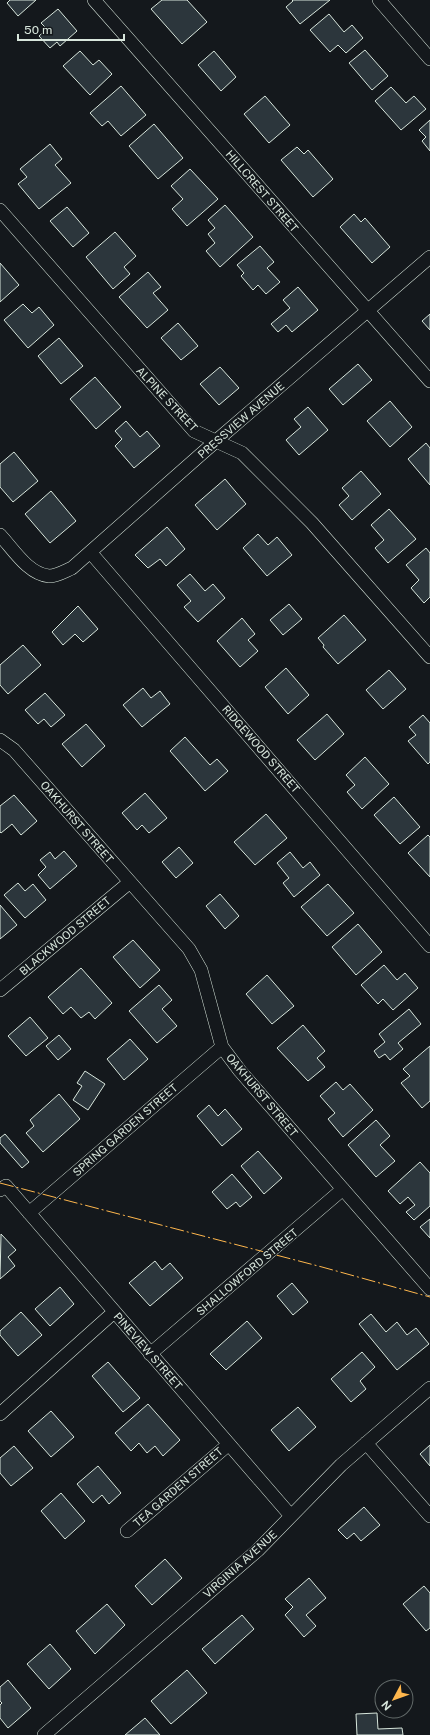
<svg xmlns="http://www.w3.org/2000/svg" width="430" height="1735" viewBox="0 0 430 1735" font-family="'Public Sans',sans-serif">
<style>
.building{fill:#2c363c;stroke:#d8e6dc}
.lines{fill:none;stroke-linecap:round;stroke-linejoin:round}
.street-casing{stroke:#d8e6dc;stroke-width:14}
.street{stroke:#14181c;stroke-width:13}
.power{stroke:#ffb74d;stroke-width:1;stroke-dasharray:14 3 2 3;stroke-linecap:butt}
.labels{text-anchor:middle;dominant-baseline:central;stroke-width:3;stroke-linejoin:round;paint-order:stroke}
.street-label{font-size:11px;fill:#d8e6dc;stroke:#14181c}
</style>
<rect width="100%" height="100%" fill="#14181c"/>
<!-- building -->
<path class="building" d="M10,0H36L18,16L7,3Z
M162,0H187L207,22L182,44L151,9Z
M292,0H330L300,24L286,7L293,1Z
M58,9L77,31L60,46L57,42L50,48L39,36L47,29L41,23Z
M329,14L344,32L352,25L363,38L346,53L338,45L330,52L310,30Z
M365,50L388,76L372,90L349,63Z
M80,51L93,65L99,60L112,74L90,95L63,66Z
M214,51L236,77L221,91L198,65Z
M121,86L146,115L121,136L108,121L102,126L90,113Z
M391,87L406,103L414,96L426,109L401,130L375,101Z
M265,96L290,125L269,143L244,114Z
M430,120V151L422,141L426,137L419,130Z
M154,124L183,158L158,179L129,146Z
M50,144L62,159L55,165L71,183L39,209L18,184L27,177L20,169Z
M297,147L304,154L308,150L333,179L313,197L281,160Z
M190,169L218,199L187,226L172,209L183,199L171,186Z
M225,205L253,237L220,267L206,251L215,243L208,234L215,228L208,220Z
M67,207L89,233L73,247L50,221Z
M354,214L361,222L365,218L390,247L372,263L340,227Z
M115,232L136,256L124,267L130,274L113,289L86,257Z
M260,246L274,262L267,268L280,282L266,294L258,285L253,290L241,276L244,273L237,265Z
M0,263L19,285L0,302Z
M148,272L161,287L153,293L168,310L147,328L119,297Z
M298,287L318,310L292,332L286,325L278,332L271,324L290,308L283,300Z
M23,304L32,313L39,307L54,325L28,348L4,320Z
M430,314V330L422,321Z
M178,323L198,346L181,360L161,338Z
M59,338L83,366L61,384L38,356Z
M358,364L372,380L343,405L329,389Z
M220,367L239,388L219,405L200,384Z
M95,377L121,407L96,429L70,399Z
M390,401L412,427L390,447L367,421Z
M308,407L328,430L299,455L286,440L301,427L294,419Z
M126,421L140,437L147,431L160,446L134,468L115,446L122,439L115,431Z
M426,443L430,448V485L408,459Z
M14,452L38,481L13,502L0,487V464Z
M361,471L381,494L352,520L339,505L349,496L342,488Z
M225,479L246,504L217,530L195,505Z
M51,491L76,521L50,543L25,514Z
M389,509L416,539L388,563L375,548L384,540L371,525Z
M167,527L185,549L166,566L160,559L148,568L135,555Z
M258,534L268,545L277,537L292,555L267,576L243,548Z
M426,548L430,553V597L424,603L411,588L419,580L406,565Z
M190,574L205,591L213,584L225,598L198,622L184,607L191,601L177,585Z
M289,604L302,619L283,635L270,620Z
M78,606L98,629L83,642L75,634L63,645L52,632Z
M344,615L366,640L338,664L323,647L324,645L318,638Z
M242,618L255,634L248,640L258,651L240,667L217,641Z
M23,645L41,665L8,694L0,685V665Z
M286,668L309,695L288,714L265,687Z
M389,670L406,689L383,709L366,690Z
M143,688L151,698L160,691L170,704L142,727L123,705Z
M45,693L65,715L51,727L44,719L38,724L25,710Z
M327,714L344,734L315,760L297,740Z
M423,715L430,723V762L428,764L408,741L416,735L409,727Z
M86,724L105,746L82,767L62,744Z
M185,737L210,765L217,759L228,771L205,791L170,751Z
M365,757L389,784L362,809L347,792L355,785L346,775Z
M145,793L167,818L149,833L142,825L137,830L122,813Z
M14,795L37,821L21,835L12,824L1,833L0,832V806Z
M394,797L420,827L400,844L374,815Z
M266,814L287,838L255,865L234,842Z
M428,835L430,837V877L408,853Z
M179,847L193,863L176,878L162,862Z
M64,851L77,866L50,889L38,875L46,867L40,860L50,852L55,859Z
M290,852L303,868L310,862L320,875L294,897L283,883L289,878L277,863Z
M18,883L25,891L33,884L46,900L25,918L4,895Z
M328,884L354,913L327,936L301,907Z
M220,894L239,916L225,929L206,906Z
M0,905L17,925L0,939Z
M358,924L382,952L356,975L332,947Z
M133,940L160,970L140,988L113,957Z
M384,965L397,980L405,973L418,988L393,1010L383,999L378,1004L361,985Z
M81,968L112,1003L95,1019L89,1012L81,1018L71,1007L63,1014L48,997Z
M267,975L294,1006L272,1024L246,994Z
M159,985L172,1000L162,1009L177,1026L157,1043L129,1011Z
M409,1009L421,1024L398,1043L403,1049L390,1060L385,1054L379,1058L374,1051L385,1042L379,1034Z
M30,1017L48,1038L26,1056L8,1036Z
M303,1025L325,1051L317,1058L325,1067L308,1081L277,1048Z
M59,1035L71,1049L58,1060L46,1046Z
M130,1039L148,1059L124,1080L107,1059Z
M430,1046V1101L422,1108L401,1083L410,1076L403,1069Z
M85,1071L105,1084L88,1110L73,1100L82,1086L77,1083Z
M336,1082L343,1090L350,1084L373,1110L343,1137L328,1119L335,1113L320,1096Z
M59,1094L80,1119L43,1152L26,1133L34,1126L30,1120Z
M209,1105L218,1116L225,1109L242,1129L222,1146L197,1116Z
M376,1120L390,1136L380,1145L395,1161L376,1177L348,1145Z
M5,1134L29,1162L22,1168L0,1143V1138Z
M258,1151L282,1178L264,1194L241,1166Z
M420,1162L430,1173V1206L414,1220L406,1212L415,1205L408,1197L400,1204L388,1191Z
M232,1174L252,1197L240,1207L236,1202L227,1209L212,1192Z
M430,1219V1238L420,1227Z
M1,1234L16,1250L8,1257L15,1266L0,1279Z
M155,1261L162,1270L170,1263L183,1278L150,1306L129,1283Z
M292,1283L308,1302L293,1315L277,1296Z
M60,1287L74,1304L50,1326L35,1309Z
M21,1312L42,1335L18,1356L0,1335V1331Z
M371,1314L386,1332L397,1322L407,1335L416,1328L429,1344L397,1370L359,1324Z
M247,1321L262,1338L226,1370L210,1354Z
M362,1352L375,1367L360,1381L366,1389L351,1402L331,1379Z
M108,1362L140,1398L123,1412L92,1376Z
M148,1404L180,1440L163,1456L155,1446L147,1453L139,1443L131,1451L115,1433Z
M298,1407L316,1427L289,1451L271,1430Z
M51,1411L74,1437L51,1457L28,1431Z
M430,1445V1466L420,1454Z
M14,1446L33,1468L11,1486L0,1473V1458Z
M98,1466L121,1493L109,1504L102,1495L93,1503L77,1484Z
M61,1493L85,1521L65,1539L41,1511Z
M364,1507L380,1525L361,1541L354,1533L347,1539L338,1530Z
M165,1559L182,1578L152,1605L135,1586Z
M309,1578L326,1598L306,1615L316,1626L304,1637L285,1615L293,1607L285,1599Z
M424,1586L430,1593V1628L426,1631L403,1604Z
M107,1604L125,1625L95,1654L76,1631Z
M242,1615L254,1629L215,1664L202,1649Z
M50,1644L71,1669L49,1689L27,1664Z
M187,1670L207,1693L171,1724L151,1701Z
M8,1680L31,1708L8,1728L0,1718V1705L2,1703L0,1701V1687Z
M377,1713L378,1729L402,1728L403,1735H357L356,1714Z
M145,1718L160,1735H125Z"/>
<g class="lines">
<defs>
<path id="street" d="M94,0L430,381
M379,0L430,59
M0,210L194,431L242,453L312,523L430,657
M0,535C13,549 28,574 49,576C57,576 65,571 72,568L216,441L430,257
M91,553L430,946
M0,740L14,750L189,949L201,970L222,1047L240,1071L430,1289
M0,990L130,882
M0,1190L6,1186L291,1516
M29,1213L222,1047
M150,1354L343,1189
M0,1414L114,1312
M366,1443L430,1516
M127,1531L229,1444
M44,1735L258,1550L341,1465L430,1388"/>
</defs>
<!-- street casing -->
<use href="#street" class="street-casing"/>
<!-- street -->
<use href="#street" class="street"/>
<!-- power -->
<path class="power" d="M0,1183L322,1267L430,1297"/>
</g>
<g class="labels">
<!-- street labels -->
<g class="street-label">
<text transform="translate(262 191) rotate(49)">HILLCREST STREET</text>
<text transform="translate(167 399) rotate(47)">ALPINE STREET</text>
<text transform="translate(241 420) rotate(-41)">PRESSVIEW AVENUE</text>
<text transform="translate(261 749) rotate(49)">RIDGEWOOD STREET</text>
<text transform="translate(77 822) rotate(49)">OAKHURST STREET</text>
<text transform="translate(65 936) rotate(-40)">BLACKWOOD STREET</text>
<text transform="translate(262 1095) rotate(50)">OAKHURST STREET</text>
<text transform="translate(125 1130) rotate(-41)">SPRING GARDEN STREET</text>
<text transform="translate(247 1272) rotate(-40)">SHALLOWFORD STREET</text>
<text transform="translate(148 1351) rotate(49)">PINEVIEW STREET</text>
<text transform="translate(178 1487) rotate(-41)">TEA GARDEN STREET</text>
<text transform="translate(240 1564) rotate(-42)">VIRGINIA AVENUE</text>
</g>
</g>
<!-- north arrow -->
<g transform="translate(394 1699) rotate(229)"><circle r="19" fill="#14181c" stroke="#626a69"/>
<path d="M0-3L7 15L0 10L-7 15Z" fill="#ffb74d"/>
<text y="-6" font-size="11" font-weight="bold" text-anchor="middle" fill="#d8e6dc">N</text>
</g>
<!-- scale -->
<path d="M18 34v6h106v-6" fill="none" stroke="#d8e6dc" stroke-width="2"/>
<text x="24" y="34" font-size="12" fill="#d8e6dc" stroke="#14181c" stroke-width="3" paint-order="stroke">50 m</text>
</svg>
